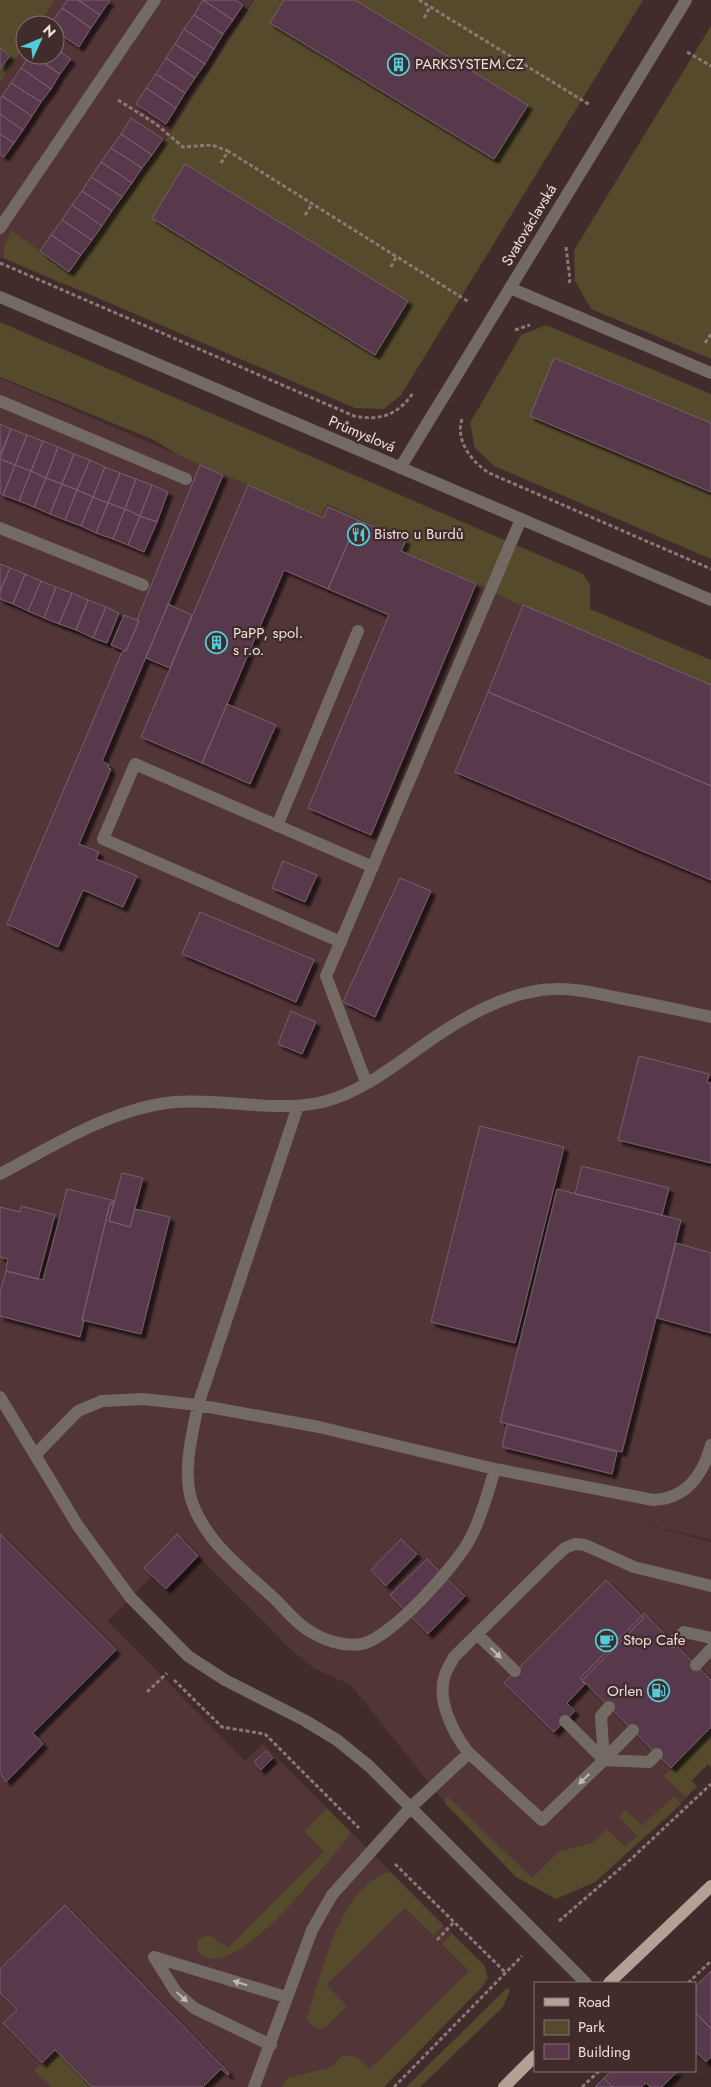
<svg xmlns="http://www.w3.org/2000/svg" width="711" height="2087" viewBox="0 0 711 2087" font-family="Jost,sans-serif">
<style>
.built{fill:#523536}
.green{fill:#564a2c}
.building{fill:#59384b;stroke:#77606d;filter:url(#shadow)}
.lines{fill:none;stroke-linecap:round;stroke-linejoin:round}
.path{stroke:#8b7877;stroke-width:3;stroke-dasharray:4 2.5;stroke-linecap:butt}
.service{stroke:#746a64;stroke-width:12}
.minor{stroke:#746a64;stroke-width:12}
.primary{stroke:#b4a094;stroke-width:12}
.oneway{fill:#c3b6b3}
.labels{text-anchor:middle;dominant-baseline:central;stroke-width:4.5;stroke-linejoin:round;paint-order:stroke}
.poi-label{font-size:15px;fill:#eedfde;stroke:#422b2b;text-anchor:start}
.street-label{font-size:15px;fill:#eedfde;stroke:#422b2b}
</style>
<defs>
<filter id="shadow"><feDropShadow dx="4.5" dy="4.5" stdDeviation="1" flood-color="#0009"/></filter>
</defs>
<rect width="100%" height="100%" fill="#422b2b"/>
<!-- built -->
<path class="built" d="M55,0H253L169,135L62,284L0,257V82L25,45V55H55V25H39Z
M0,378L320,516L326,504L403,539L399,550L500,594L520,605L711,685V1540L629,1520L711,1542V1767L708,1764L691,1781L697,1786L681,1804L595,1882L556,1899L516,1877L445,1803L351,1685L315,1669L289,1648L196,1554L163,1587L152,1576L108,1621L245,1761L263,1744L484,1965L488,1978L378,2087H0V601L122,652L124,650L0,599Z"/>
<!-- green -->
<path class="green" d="M0,0H55L39,25H25V45L0,82Z
M254,0H643L401,395L384,409L355,408L4,258V245L12,231L69,272L67,277L169,135Z
M711,26V359L591,309L575,281L574,250Z
M0,322L583,574L590,585V609L711,660V685L520,605L473,582L399,550L403,539L327,504L320,516L178,455L154,440L0,377Z
M546,325L711,394V559L494,466L475,448L470,423L521,335Z
M711,1730V1767L708,1764L691,1781L697,1786L686,1797L664,1776Z
M447,1796L532,1878L558,1852L593,1843L607,1829L625,1847L637,1836L619,1817L625,1810L642,1826L674,1796L681,1804L595,1882L556,1899L516,1877L445,1803Z
M327,1808L350,1832L345,1841C325,1863 229,1993 197,1950L198,1940L209,1935L228,1948L324,1851L304,1831Z
M390,1872L443,1926L434,1936L405,1908L326,1985L347,2006L327,2026L320,2029L312,2026L307,2018C322,1974 340,1884 390,1872Z
M452,1934L484,1965L488,1978L482,1987L384,2087H281L288,2078L331,2067L342,2056L357,2057L370,2069L469,1971L442,1944Z
M507,1988L510,1990L503,2007L420,2087H406Z
M55,2050L92,2087H51L34,2071Z"/>
<!-- building -->
<path class="building" d="M67,0H78L100,15L91,28L62,8Z
M78,0H110L100,15Z
M203,0L233,20L223,34L194,15Z
M203,0H235L243,5L233,20Z
M284,0H355L528,105L494,159L270,23Z
M62,8L91,28L79,47L55,31V25H50Z
M194,15L223,34L214,49L184,29Z
M184,29L214,49L205,64L175,44Z
M175,44L205,64L195,78L166,58Z
M0,48L10,56L0,68Z
M55,48L71,59L60,74L32,55H55Z
M30,55L60,74L51,89L21,68Z
M166,58L195,78L185,93L156,74Z
M21,68L51,89L41,102L11,83Z
M156,74L185,93L176,108L146,88Z
M11,83L41,102L32,116L2,96Z
M146,88L176,108L166,124L136,104Z
M2,96L32,116L23,130L0,114V99Z
M0,114L23,130L14,143L0,134Z
M131,118L163,139L152,155L121,134Z
M0,134L14,143L4,157L0,154Z
M121,134L152,155L142,168L111,148Z
M111,148L142,168L132,183L101,162Z
M101,162L132,183L122,197L91,177Z
M185,164L408,301L375,355L152,218Z
M91,177L122,197L112,211L82,191Z
M82,191L112,211L102,226L72,205Z
M72,205L102,226L92,240L62,220Z
M62,220L92,240L81,255L51,235Z
M51,235L81,255L69,272L40,251Z
M554,358L711,423V492L530,416Z
M0,424L11,429L0,455Z
M11,429L27,435L15,465L0,459Z
M27,435L43,441L31,471L15,465Z
M43,441L58,447L46,478L31,471Z
M58,447L74,454L62,484L46,478Z
M74,454L90,460L77,490L62,484Z
M0,459L15,465L3,495L0,493Z
M90,460L105,467L93,497L77,490Z
M15,465L31,471L19,501L3,495Z
M200,465L223,475L102,761L109,765L108,768L111,769L79,844L99,852L96,859L137,876L123,907L83,890L58,947L7,924L122,652L124,650L126,651L139,621L137,620Z
M105,467L120,473L108,503L93,497Z
M31,471L46,478L34,507L19,501Z
M120,473L136,479L125,509L108,503Z
M46,478L62,484L50,514L34,507Z
M136,479L152,485L140,516L125,509Z
M62,484L77,490L65,520L50,514Z
M152,485L168,492L157,522L140,516Z
M248,485L323,518L328,507L358,520L328,589L284,570L202,763L141,737Z
M77,490L93,497L81,526L65,520Z
M93,497L108,503L96,533L81,526Z
M108,503L125,509L113,539L96,533Z
M125,509L140,516L128,545L113,539Z
M140,516L157,522L144,552L128,545Z
M358,520L406,540L401,551L476,584L371,835L308,808L389,615L328,589Z
M0,564L10,568L0,591Z
M10,568L25,574L13,604L0,599V591Z
M25,574L41,581L28,611L13,604Z
M41,581L56,587L44,618L28,611Z
M56,587L72,593L59,624L44,618Z
M72,593L88,600L76,630L59,624Z
M88,600L106,607L93,638L76,630Z
M168,604L192,615L170,668L146,658Z
M523,605L711,685V786L488,692Z
M106,607L119,613L107,643L93,638Z
M124,615L139,621L126,651L111,645Z
M488,692L711,786V880L455,772Z
M227,704L276,725L250,784L202,763Z
M283,861L317,875L305,902L272,888Z
M400,878L431,891L375,1017L343,1002Z
M200,912L314,960L296,1002L182,954Z
M291,1011L316,1022L302,1054L278,1044Z
M639,1056L709,1074L707,1082L711,1083V1163L618,1140Z
M480,1126L564,1147L515,1343L431,1322Z
M582,1166L669,1188L662,1215L575,1194Z
M122,1173L143,1178L130,1227L109,1221Z
M67,1189L115,1201L114,1203H110L82,1320H84L80,1337L0,1316V1292L6,1271L43,1280Z
M557,1189L681,1220L622,1452L500,1422Z
M110,1203H114L109,1221L130,1227L135,1209L170,1217L141,1334L82,1320Z
M21,1206L55,1215L38,1279L6,1271L8,1259L0,1257V1207L20,1212Z
M676,1243L711,1253V1333L657,1318Z
M507,1424L617,1452L612,1474L502,1447Z
M0,1534L116,1650L33,1733L43,1744L6,1782L0,1772Z
M177,1534L198,1556L166,1589L144,1568Z
M401,1539L417,1554L386,1586L371,1570Z
M427,1559L465,1596L428,1634L390,1595Z
M606,1580L644,1618L582,1681L585,1684L567,1703L575,1711L554,1732L504,1683Z
M644,1613L711,1680V1727L671,1768L580,1678Z
M266,1751L273,1758L261,1770L254,1762Z
M65,1905L229,2073L228,2075L221,2069L203,2087H92L55,2050L42,2063L3,2023L17,2010L0,1993V1969Z
M711,1971V2029L695,2012V1987Z
M695,2012L711,2029V2057L706,2062L697,2053L695,2054Z
M611,2071H678L662,2087H650L646,2083L641,2087H613L604,2078Z
M604,2078L613,2087H595Z"/>
<g class="lines">
<!-- path -->
<path class="path" d="M419,0L590,105
M424,18L430,7
M687,52L711,66
M509,71L517,61
M118,100L156,124L183,147L212,145L228,151
M221,163L228,151L469,302
M305,215L312,204
M566,247L570,280L568,285
M0,263L354,416C380,421 398,415 413,393
M391,267L396,257
M515,330L530,325
M705,343L711,334
M462,419C455,441 472,462 489,473L711,569
M174,1680L222,1727L265,1734L359,1828
M147,1692L167,1673
M395,1864L505,1972
M559,1921L630,1860L711,1784
M437,1940L454,1922
M688,1983L711,1961
M394,2087L522,1956
M582,2087L599,2071"/>
<!-- service -->
<path class="service" d="M0,228L155,0
M510,288L711,373
M0,401L186,479
M0,528L143,585
M277,826L358,631
M341,942L103,839L135,764L373,867
M366,1082L326,976L521,519
M298,1106L198,1405C192,1435 182,1472 192,1502C206,1543 245,1571 275,1599C285,1609 296,1623 308,1630C323,1640 343,1647 362,1644C391,1638 458,1564 471,1537C482,1516 488,1492 495,1469
M0,1174C55,1145 112,1108 175,1102C224,1098 275,1113 323,1102C364,1092 401,1060 435,1037C469,1014 512,990 554,989C574,988 594,993 614,997C646,1003 679,1010 711,1017
M0,1397L78,1526L130,1597L188,1656L225,1680L304,1720L337,1740L369,1766L586,1983
M36,1454L78,1411L102,1401L143,1399L198,1405L319,1427L495,1469L653,1500C686,1499 703,1475 711,1445
M477,1634L515,1671
M673,1642L684,1632L711,1638
M696,1665L711,1649
M565,1721L604,1760L649,1762L657,1754
M469,1753L542,1820L604,1760L601,1716L609,1707
M604,1760L633,1730
M154,1957L176,1992L194,2008L271,2045
M154,1957L286,1997
M254,2087L312,1930L332,1895L411,1807L469,1753C454,1735 436,1700 445,1675C447,1669 451,1663 454,1657L552,1560L565,1548L575,1544L585,1545L634,1567L711,1586"/>
<!-- minor -->
<path class="minor" d="M0,297L711,600
M400,468L686,0"/>
<!-- primary -->
<path class="primary" d="M609,1983L711,1886
M504,2087L535,2056"/>
</g>
<!-- one-way arrows -->
<defs><path id="oneway-solid" d="M-6-.8H1V-3.2L6.5 0L1 3.2V.8H-6Z" transform="scale(1.25)"/></defs>
<g class="oneway">
<use href="#oneway-solid" transform="translate(496 1653) rotate(45)"/>
<use href="#oneway-solid" transform="translate(584 1779) rotate(136)"/>
<use href="#oneway-solid" transform="translate(240 1983) rotate(-163)"/>
<use href="#oneway-solid" transform="translate(182 1997) rotate(43)"/>
</g>
<!-- icons -->
<defs>
<symbol id="building-ring" viewBox="-11 -11 22 22"><circle r="9.5" fill="#422b2b" stroke="#53cbdb" stroke-width="1.5"/><path d="M-4-6H4V6H1V3H-1V6H-4ZM-2.5-4.3h1.7v1.8h-1.7ZM.8-4.3h1.7v1.8H.8ZM-2.5-1h1.7V.8h-1.7ZM.8-1h1.7V.8H.8Z" fill="#53cbdb"/></symbol>
<symbol id="restaurant-ring" viewBox="-11 -11 22 22"><circle r="9.5" fill="#422b2b" stroke="#53cbdb" stroke-width="1.5"/><path d="M-5-6h1v4h1v-4h1v4h1v-4h1v5L-1.5 .5V6h-2V.5L-5-1ZM5-6V6H3V1.5H1.5Q1.5-4 5-6Z" fill="#53cbdb"/></symbol>
<symbol id="cafe-ring" viewBox="-11 -11 22 22"><circle r="9.5" fill="#422b2b" stroke="#53cbdb" stroke-width="1.5"/><path d="M-5.5-4.5H6V0H3Q3 3.5 0 3.5H-2.5Q-5.5 3.5-5.5 0ZM3-3.2v2h1.7v-2ZM-6 4.5H4V6H-6Z" fill="#53cbdb"/></symbol>
<symbol id="fuel-ring" viewBox="-11 -11 22 22"><circle r="9.5" fill="#422b2b" stroke="#53cbdb" stroke-width="1.5"/><path d="M-5.5-6h7V0h2V4h1.3V-2.5L3-4.5l.8-.8L6-3V5H2.5V1h-1V6h-7ZM-4.2-4.7v3.2H.2V-4.7Z" fill="#53cbdb"/></symbol>
</defs>
<g fill-rule="evenodd">
<use href="#building-ring" x="386" y="52" width="25" height="25"/>
<use href="#restaurant-ring" x="346" y="522" width="25" height="25"/>
<use href="#building-ring" x="204" y="630" width="25" height="25"/>
<use href="#cafe-ring" x="594" y="1628" width="25" height="25"/>
<use href="#fuel-ring" x="646" y="1678" width="25" height="25"/>
</g>
<g class="labels">
<!-- poi labels -->
<g class="poi-label">
<text x="415" y="64">PARKSYSTEM.CZ</text>
<text x="374" y="534">Bistro u Burdů</text>
<text x="233" y="633">PaPP, spol.<tspan x="233" dy="17">s r.o.</tspan></text>
<text x="623" y="1640">Stop Cafe</text>
<text x="643" y="1691" text-anchor="end">Orlen</text>
</g>
<!-- street labels -->
<g class="street-label">
<text transform="translate(529 225) rotate(-59)">Svatováclavská</text>
<text transform="translate(362 434) rotate(23)">Průmyslová</text>
</g>
</g>
<!-- legend -->
<rect x="534" y="1982" width="162" height="90" fill="#422b2b" stroke="#877373"/>
<rect x="544" y="1998" width="25" height="8" fill="#b4a094" stroke="#877373"/>
<text x="578" y="2007" font-size="15" fill="#eedfde">Road</text>
<rect x="544" y="2020" width="25" height="15" fill="#564a2c" stroke="#877373"/>
<text x="578" y="2032" font-size="15" fill="#eedfde">Park</text>
<rect x="544" y="2044" width="25" height="15" fill="#59384b" stroke="#877373"/>
<text x="578" y="2057" font-size="15" fill="#eedfde">Building</text>
<!-- north arrow -->
<g transform="translate(40 40) rotate(46)"><circle r="24" fill="#422b2b" stroke="#877373"/>
<path d="M0-4L9 19L0 12L-9 19Z" fill="#53cbdb"/>
<text y="-8" font-size="14" font-weight="bold" text-anchor="middle" fill="#eedfde">N</text>
</g>
</svg>
